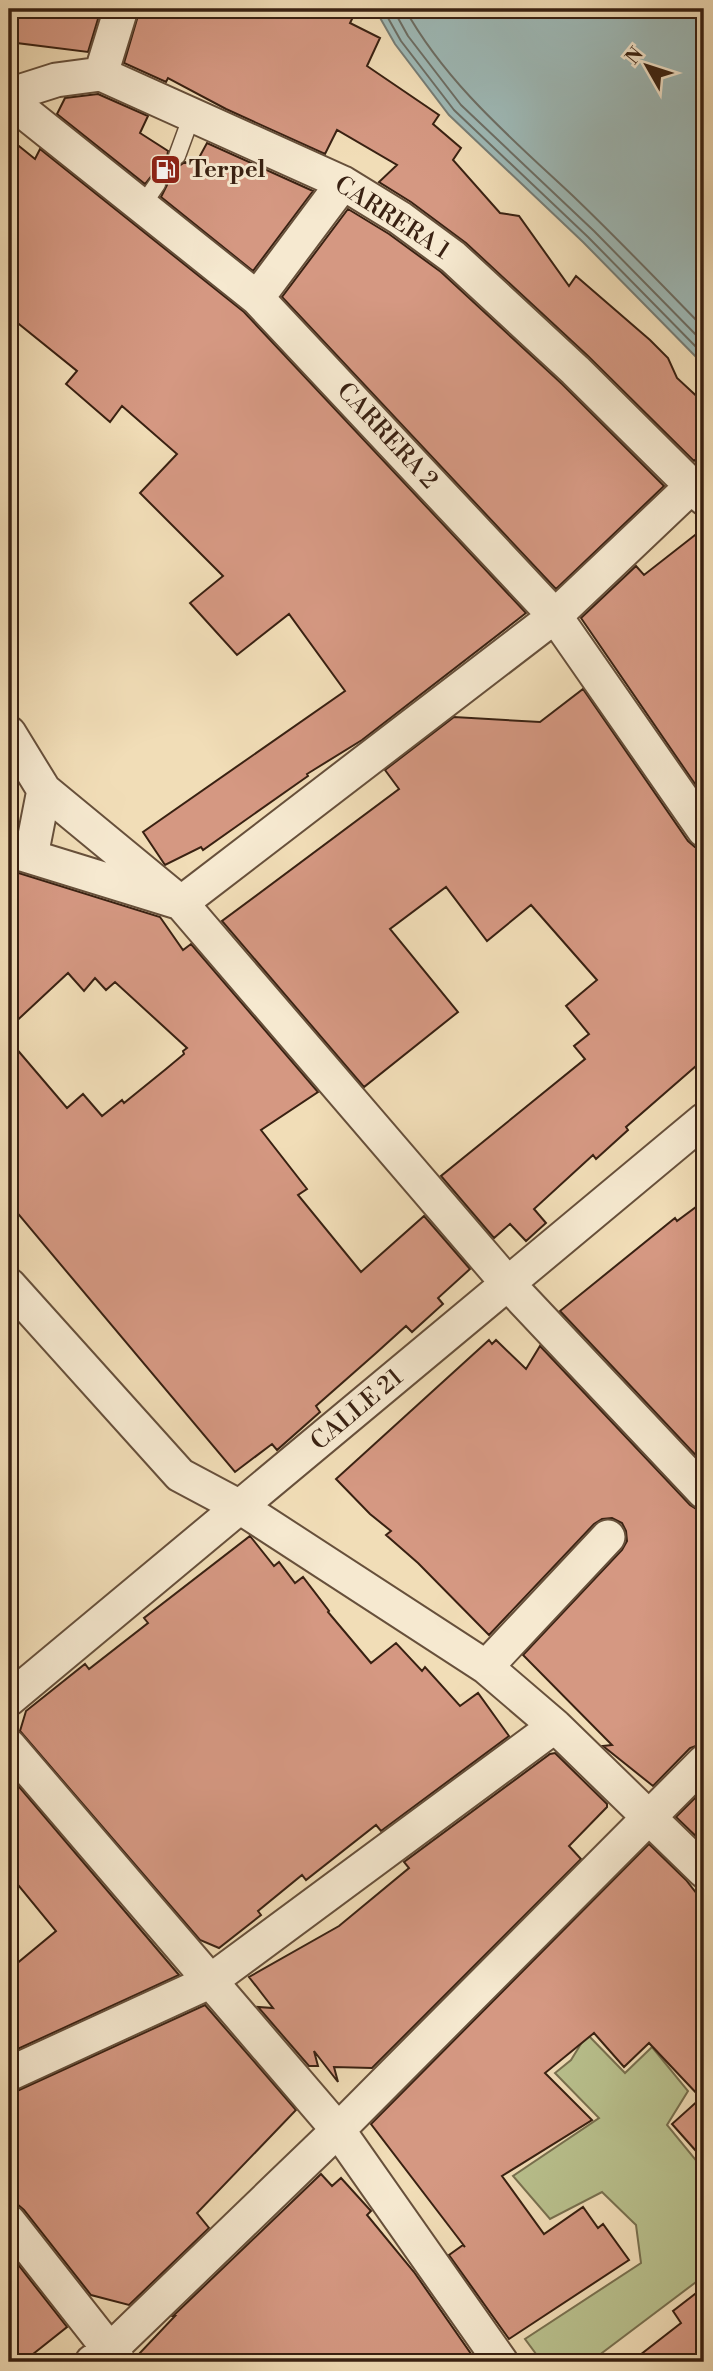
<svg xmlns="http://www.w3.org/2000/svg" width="713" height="2371" viewBox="0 0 713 2371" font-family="'Libre Bodoni',serif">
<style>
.green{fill:#b9c18e;stroke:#797150;stroke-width:2}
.water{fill:#9ebab8;stroke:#767d76;stroke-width:2}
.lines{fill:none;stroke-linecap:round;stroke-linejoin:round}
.shore{stroke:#6c6e65;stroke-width:2}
.building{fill:#d59882;stroke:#392112;stroke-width:2}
.service-casing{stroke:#67503b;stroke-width:19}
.minor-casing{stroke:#67503b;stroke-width:37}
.service{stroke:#f6e9d0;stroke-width:16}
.minor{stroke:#f6e9d0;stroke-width:33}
.labels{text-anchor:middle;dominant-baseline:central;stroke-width:6;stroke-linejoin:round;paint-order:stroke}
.poi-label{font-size:24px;font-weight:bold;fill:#392112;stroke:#f6e9d0;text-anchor:start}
.street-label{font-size:24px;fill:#392112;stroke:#f6e9d0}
</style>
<rect width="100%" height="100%" fill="#f1ddb7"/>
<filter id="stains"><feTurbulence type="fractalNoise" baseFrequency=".00286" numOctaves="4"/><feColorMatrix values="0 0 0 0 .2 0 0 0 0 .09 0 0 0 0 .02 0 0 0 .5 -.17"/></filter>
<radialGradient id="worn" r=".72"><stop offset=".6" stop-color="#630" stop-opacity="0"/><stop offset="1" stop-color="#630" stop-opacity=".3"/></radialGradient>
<!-- green -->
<path class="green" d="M587,2034L625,2073L652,2047L688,2091L667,2125L704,2170V2200L700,2204L704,2211V2276L590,2362H542L525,2339L641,2263L636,2225L602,2192L550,2219L513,2176L599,2118L555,2073L571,2060Z"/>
<!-- water -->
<path class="water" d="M375,9H704V365L583,242L449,115L395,44Z"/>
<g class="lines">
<!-- shore -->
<path class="shore" d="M383,9L401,41L454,110L588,237L704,355
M393,9L408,36L461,105L594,231L704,343
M405,9C446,83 511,138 572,195C617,238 660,283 704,328"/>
</g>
<!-- building -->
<path class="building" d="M9,9H101L88,52L9,42Z
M140,9H357L350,23L380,38L367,66L439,115L433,124L461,148L453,160L500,213L519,216L569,286L576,276L650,340L668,358L677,378L704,403V452L694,461L588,356L466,243L411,202L379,182L397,165L337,130L325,154L226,109L168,78L166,82L124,63Z
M98,94L148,116L140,133L168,151L167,158L173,166H179L185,162L194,167L207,143L313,191L253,271L161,197L167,185L163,176L153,174L145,184L57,114L65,98Z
M9,138L35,159L40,149L244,312L526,613L362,740L307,774L308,776L203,850L201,847L165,865L143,832L345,691L289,614L237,655L190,603L223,576L140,493L177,454L122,406L110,422L66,384L77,371L9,316Z
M348,209L389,234L441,272L562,384L664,486L556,589L282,297Z
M704,528V797L581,618L636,566L644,575Z
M583,689L688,841L695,847L704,849V1059L626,1127L628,1130L596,1159L593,1155L534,1209L546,1223L526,1241L510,1224L494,1238L441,1176L585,1059L574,1046L589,1034L566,1006L597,980L531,905L487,941L446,887L390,929L458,1012L364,1087L222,921L399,789L385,770L454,717L540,722Z
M9,870L160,917L183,950L191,944L318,1092L261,1130L307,1189L298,1195L361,1272L424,1216L470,1269L438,1298L443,1304L412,1332L406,1326L375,1354L316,1406L320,1412L277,1450L272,1444L235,1472L9,1203V1040L67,1108L83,1094L102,1116L122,1100L124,1103L166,1069L184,1054L183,1051L187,1048L115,982L106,990L95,978L84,991L68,973L9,1028Z
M704,1201V1391L699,1395L704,1401V1464L560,1311L675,1218L677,1221Z
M489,1340L492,1344L496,1340L526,1369L540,1346L690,1505L698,1510L704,1511V1743L690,1748L653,1786L603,1746L612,1745L523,1655L622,1550L627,1541L626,1531L622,1523L612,1518L602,1519L594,1524L489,1635L418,1563L386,1535L391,1531L370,1514L336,1479Z
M250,1536L274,1566L279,1562L295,1583L303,1577L329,1611L328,1612L371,1663L396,1643L422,1671L425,1667L460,1706L478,1693L509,1736L381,1831L376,1825L306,1880L302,1875L258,1911L261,1915L219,1948L200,1940L20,1731L26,1711L85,1664L89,1669L148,1623L144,1618Z
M555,1753L607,1804V1807L569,1846L581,1859L372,2068L334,2067L338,2082L314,2051L318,2066H309L258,2007L273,2008L249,1977L339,1926L409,1868L404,1862L550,1754Z
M9,1775L179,1975L9,2053V1970L56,1931L9,1874Z
M704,1789V1844L676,1817Z
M649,1844L686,1880L704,1903V2160L672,2124L701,2098L649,2043L624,2067L594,2033L545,2073L592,2120L502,2176L544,2234L583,2207L598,2228L603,2224L629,2260L509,2339L449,2255L463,2245L465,2247L371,2124Z
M205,2005L296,2110L197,2213L209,2228L129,2305L91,2295L24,2210L17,2204L9,2203V2093L17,2091Z
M321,2174L332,2186L341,2178L371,2211L367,2215L414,2272L476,2361L138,2362L137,2356L175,2316H173Z
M9,2253L67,2327L23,2362H9Z
M704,2287V2355L695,2362H631L681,2323L673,2311Z"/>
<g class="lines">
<defs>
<path id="service" d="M177,156L192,115
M142,206L157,184"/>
<path id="minor" d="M101,74L121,9
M9,95L56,80L101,74L343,183L400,218L453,257L575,370L704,498
M9,100L257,298L555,616L704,830
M257,298L343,183
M9,733L44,790L181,903L509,1285L704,1492
M9,850L181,903L555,616L693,485
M31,856L44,790
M9,1285L180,1475L240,1507L486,1667L555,1726L704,1871
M486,1667L608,1537
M9,1699L704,1120
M9,1746L338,2130L501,2362
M9,2074L209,1982L555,1726
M9,2222L119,2362
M92,2362L110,2350L338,2130L704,1762"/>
</defs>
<!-- service casing -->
<use href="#service" class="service-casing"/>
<!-- minor casing -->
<use href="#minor" class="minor-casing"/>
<!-- service -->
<use href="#service" class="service"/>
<!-- minor -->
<use href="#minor" class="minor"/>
</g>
<!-- icons -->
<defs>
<symbol id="fuel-square" viewBox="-11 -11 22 22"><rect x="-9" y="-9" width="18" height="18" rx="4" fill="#8f2418" stroke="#f6e9d0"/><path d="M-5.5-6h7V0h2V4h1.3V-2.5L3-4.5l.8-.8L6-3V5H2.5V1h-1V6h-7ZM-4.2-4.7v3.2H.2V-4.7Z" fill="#fff"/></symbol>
</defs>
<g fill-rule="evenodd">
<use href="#fuel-square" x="148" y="152" width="35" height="35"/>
</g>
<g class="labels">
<!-- poi labels -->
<g class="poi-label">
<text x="189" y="170">Terpel</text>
</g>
<!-- street labels -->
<g class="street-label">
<text transform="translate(392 218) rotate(33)">CARRERA 1</text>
<text transform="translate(387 436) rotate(47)">CARRERA 2</text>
<text transform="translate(357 1410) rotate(-40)">CALLE 21</text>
</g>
</g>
<!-- margin -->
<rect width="713" height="2371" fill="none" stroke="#f1ddb7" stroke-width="35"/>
<rect x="10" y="10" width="692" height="2350" fill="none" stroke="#392112" stroke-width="3.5"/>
<rect x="18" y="18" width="678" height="2336" fill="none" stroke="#392112" stroke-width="2"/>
<!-- north arrow -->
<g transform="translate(647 66) rotate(309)" stroke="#f6e9d0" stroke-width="5" paint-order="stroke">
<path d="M0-5L12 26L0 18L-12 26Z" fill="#392112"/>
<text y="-10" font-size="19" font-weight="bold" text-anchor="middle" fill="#392112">N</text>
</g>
<rect width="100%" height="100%" filter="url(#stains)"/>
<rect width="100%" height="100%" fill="url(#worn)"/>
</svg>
